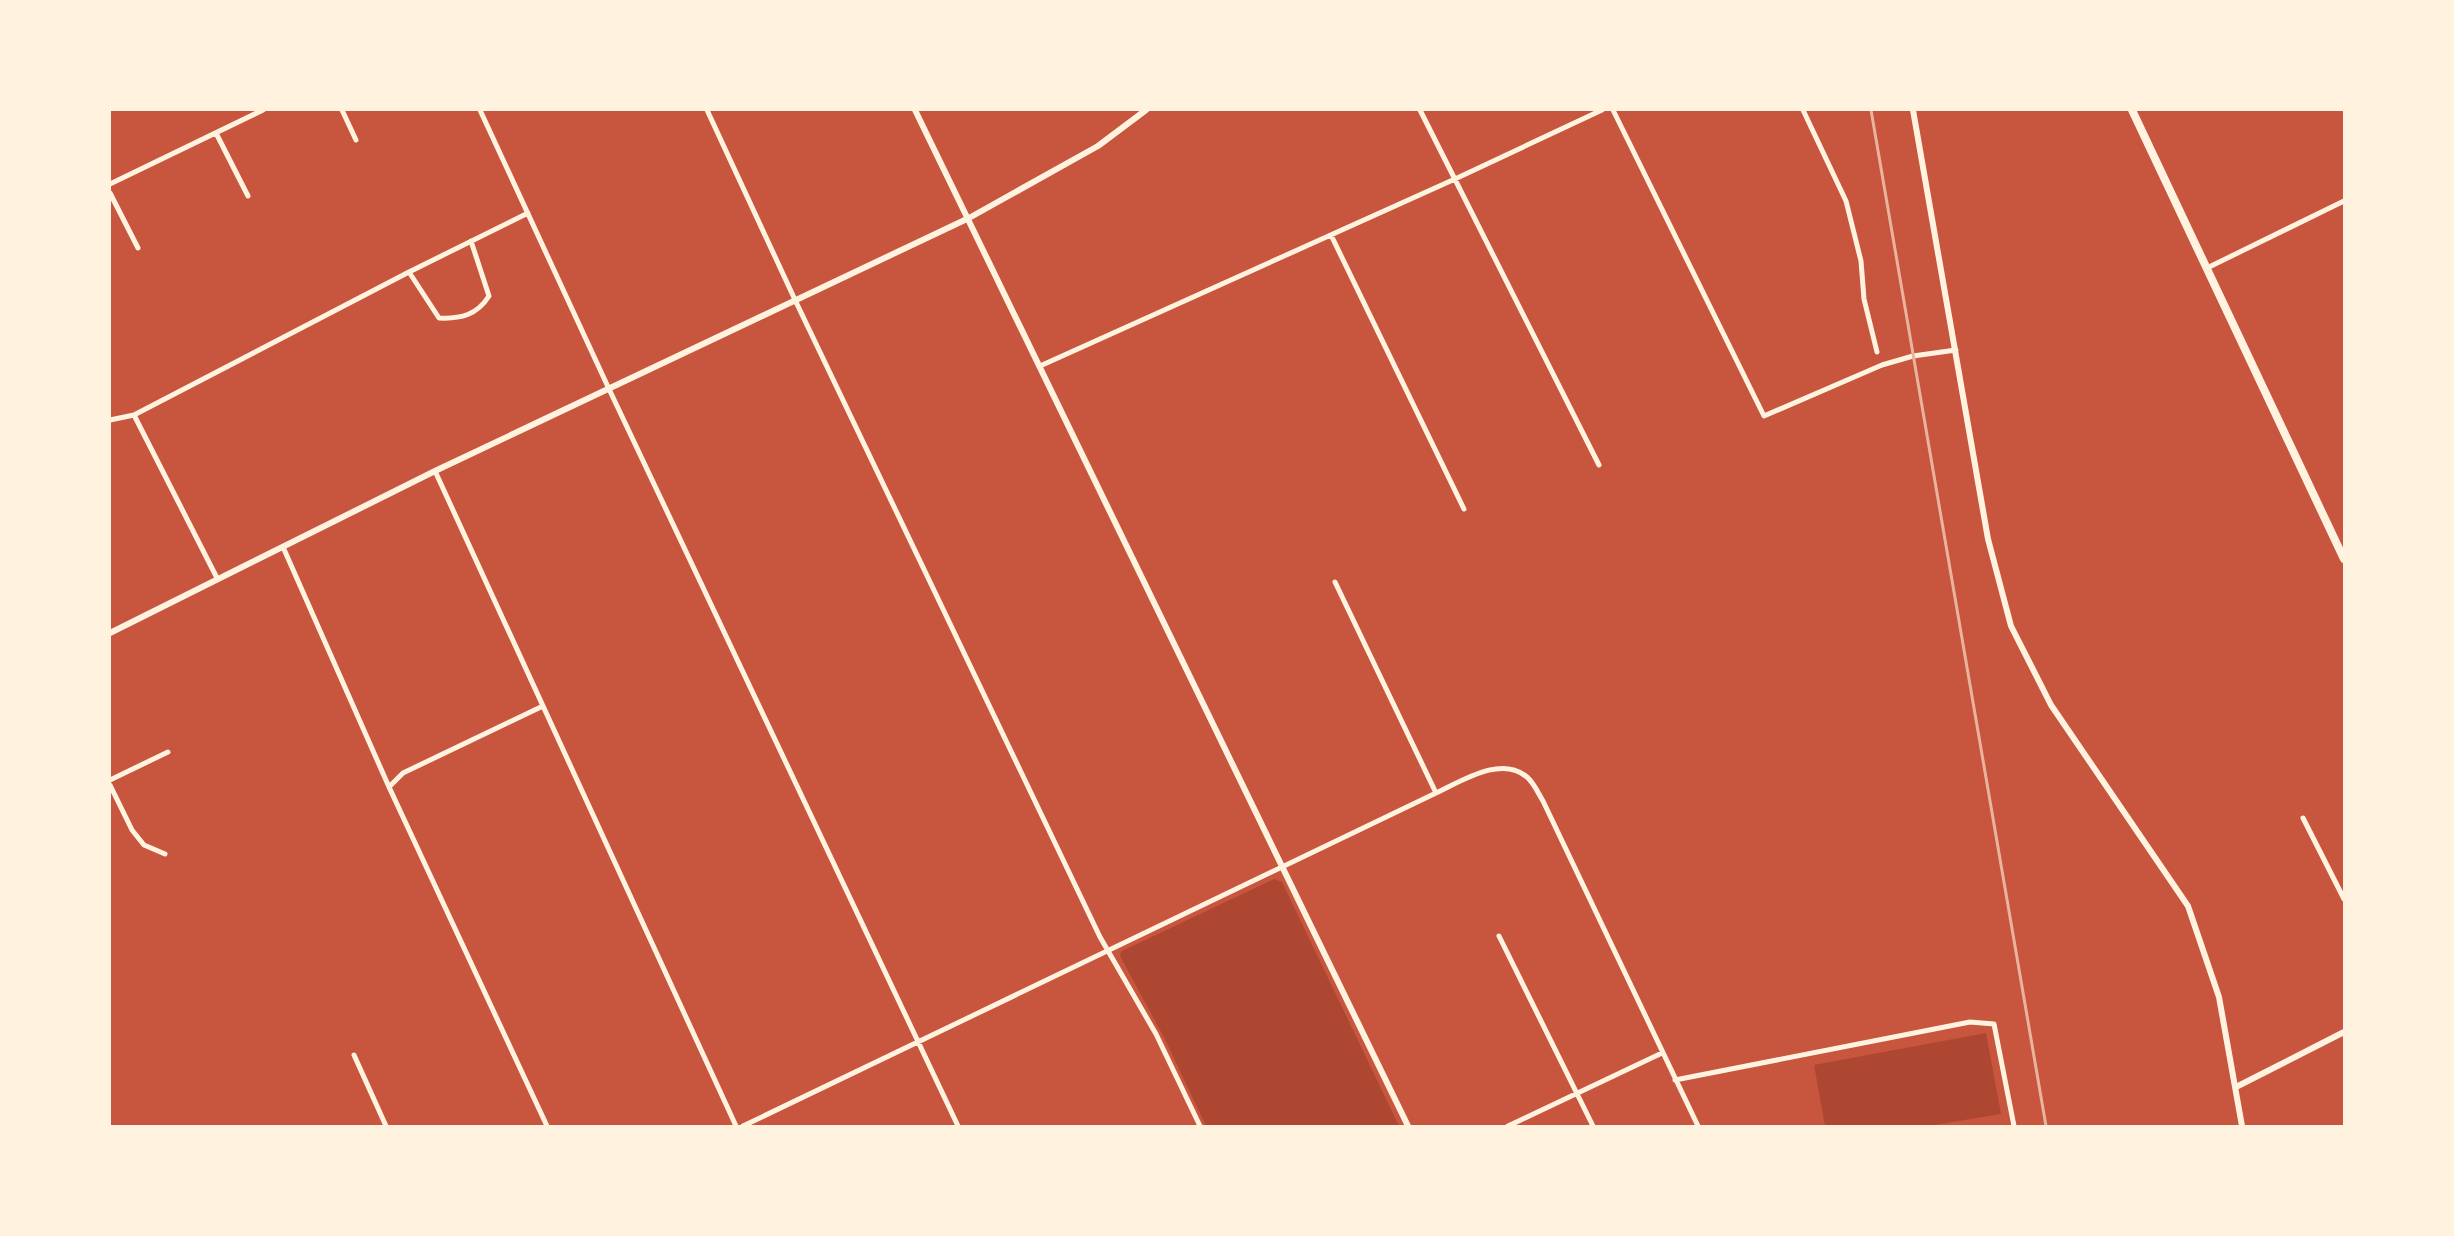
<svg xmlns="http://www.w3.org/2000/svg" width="2454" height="1236" viewBox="0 0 2454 1236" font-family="Rubik,sans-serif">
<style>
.green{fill:#ae4732}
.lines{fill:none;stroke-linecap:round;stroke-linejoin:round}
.minor{stroke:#fff3e0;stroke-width:5}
.tertiary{stroke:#fff3e0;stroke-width:6}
.primary{stroke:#fff3e0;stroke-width:8}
.rail{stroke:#e9b49f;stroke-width:3}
</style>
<rect width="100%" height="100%" fill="#c8553d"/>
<!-- green -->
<path class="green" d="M1274,879L1282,882L1399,1126H1206L1166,1041L1121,958L1120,954L1122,951Z
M1986,1033L2001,1114L1928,1126H1825L1814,1065Z"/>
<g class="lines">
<!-- minor -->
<path class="minor" d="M342,110L356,140
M480,110L609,389L958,1126
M707,110L796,302L1100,937L1156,1034L1200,1126
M1420,110L1599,465
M1613,110L1764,416L1882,365L1913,356L1956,350
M1803,110L1846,201L1861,261L1864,299L1877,352
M216,133L248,196
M110,184L263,110
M110,193L138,248
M1331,235L1464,509
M2207,268L2344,201
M409,272L439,318C461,319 477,315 489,296L471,241
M1040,366L1455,179L1602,110
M134,415L217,578
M110,420L134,415L409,272L528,213
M435,471L736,1126
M283,547L389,787L547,1126
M1335,582L1436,793
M110,780L168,752
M110,785L132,830L144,845L165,854
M389,787L403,773L543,706
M2303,818L2344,899
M1499,936L1593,1126
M354,1055L386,1126
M1675,1080L1970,1022L1994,1024L2014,1126
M743,1126L1436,793C1462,781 1501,755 1527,777C1534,783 1538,793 1543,801L1698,1126
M1508,1126L1662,1053"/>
<!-- tertiary -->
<path class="tertiary" d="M915,110L1408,1126
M1913,110L1988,539L2011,626L2051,705L2188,906L2219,997L2242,1126
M110,633L435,471L969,218L1098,146L1146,110
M2236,1087L2344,1032"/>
<!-- primary -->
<path class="primary" d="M2132,110L2344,559"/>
<!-- rail -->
<path class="rail" d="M1871,110L2046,1126"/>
</g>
<!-- border -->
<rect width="2454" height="1236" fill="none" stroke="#fff3e0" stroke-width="222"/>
</svg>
